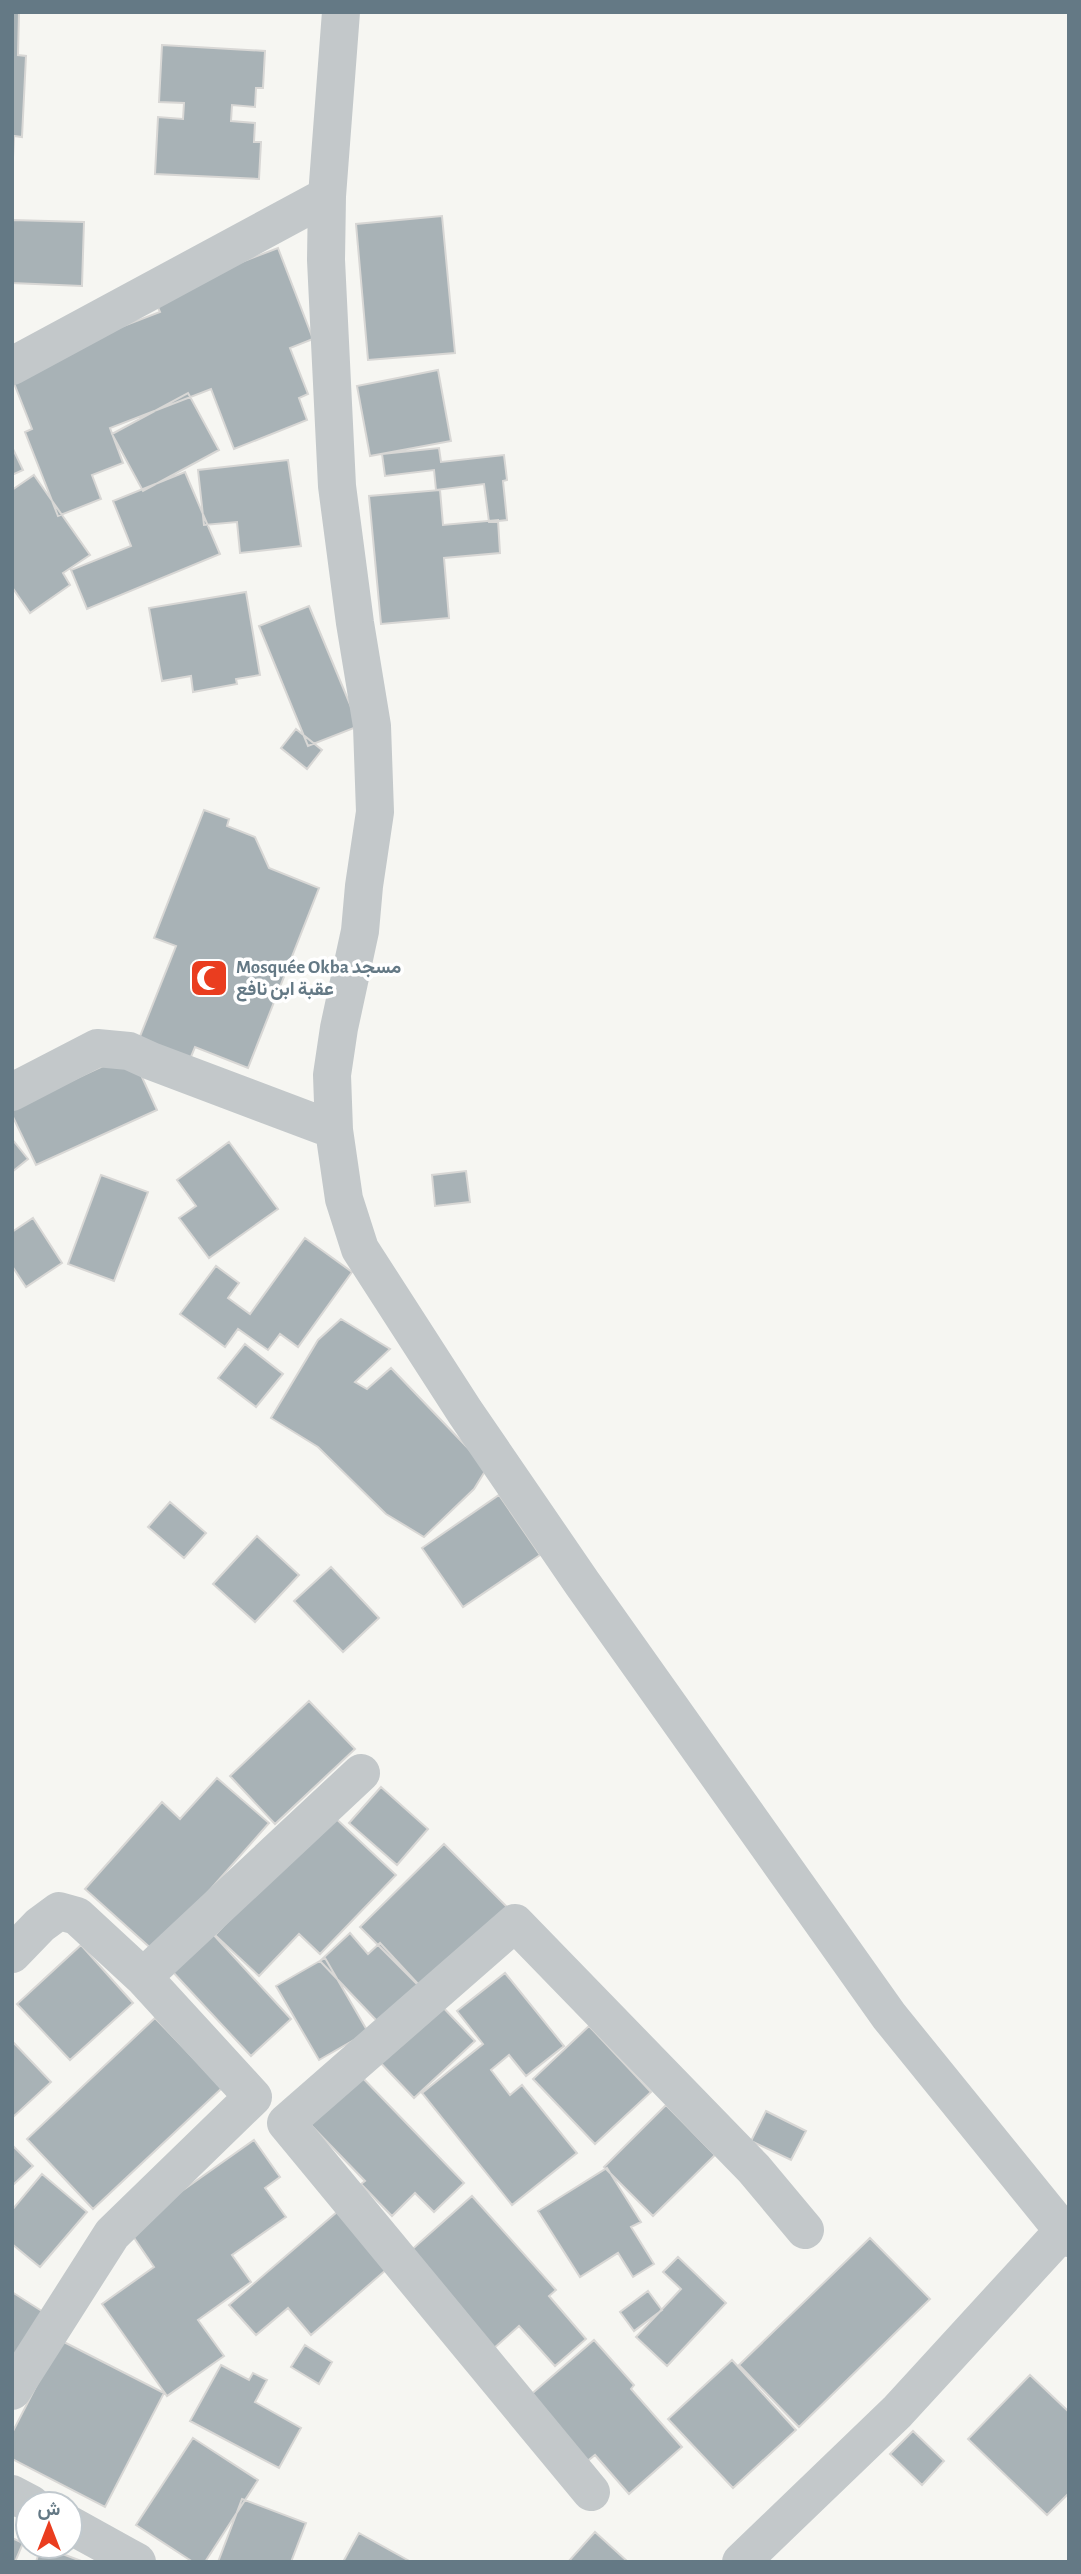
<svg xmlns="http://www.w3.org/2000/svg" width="1081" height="2574" viewBox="0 0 1081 2574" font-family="'Alegreya Sans',Vazirmatn,sans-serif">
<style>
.building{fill:#a8b2b6;stroke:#d8d7d5;stroke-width:2}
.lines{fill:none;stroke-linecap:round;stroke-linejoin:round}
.minor{stroke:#c3c8ca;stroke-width:38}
.labels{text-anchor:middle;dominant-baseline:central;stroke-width:7;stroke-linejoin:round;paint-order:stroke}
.poi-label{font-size:19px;font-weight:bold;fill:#647985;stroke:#fff;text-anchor:start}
</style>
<rect width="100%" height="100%" fill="#f6f6f2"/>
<!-- building -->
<path class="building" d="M13,12L19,13L18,55L26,56L22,137L14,136L12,179Z
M162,45L265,51L263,88H256L255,107L232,105L231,121L255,123L254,142H261L259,179L155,174L158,117L183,119L184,103L159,102Z
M442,216L455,353L368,360L356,224Z
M12,220L84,222L82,286L12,283Z
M278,248L313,339L290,348L308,394L299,398L307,420L234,449L211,389L110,428L123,463L92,475L101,499L58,516L25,432L32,429L12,378V369L160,312L153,296Z
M438,370L451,441L370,456L357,386Z
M188,393L219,450L143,491L112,434Z
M12,447L23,470L12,475Z
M439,448L441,462L504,455L507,480L503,481L507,520L489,522L484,484L436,490L434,470L385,476L382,454Z
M288,460L301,546L240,553L237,522L204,525L198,470Z
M185,472L220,554L87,609L71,570L131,546L113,501Z
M34,475L90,555L63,573L70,585L30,613L12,587V490Z
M440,490L443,525L498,520L500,553L444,558L449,618L381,624L369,496Z
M246,592L260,675L236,679L237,684L193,692L191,676L162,681L149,608Z
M309,606L359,726L308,746L259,626Z
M296,729L322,750L307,769L281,748Z
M204,810L229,819L227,826L255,837L269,868L319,888L248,1068L195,1047L186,1069L135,1049L176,946L154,938Z
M131,1053L157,1110L36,1165L12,1115V1108Z
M12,1139L28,1159L12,1172Z
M229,1142L278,1209L209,1258L179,1218L196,1206L177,1180Z
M466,1171L470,1202L435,1206L432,1175Z
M101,1175L148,1192L114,1281L68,1264Z
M33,1218L62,1263L26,1287L12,1266V1232Z
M305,1238L352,1272L298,1347L280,1334L268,1350L238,1329L225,1347L180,1314L216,1266L239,1283L228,1298L250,1314Z
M341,1319L390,1349L355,1382L367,1389L391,1368L487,1468L474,1489L424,1537L386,1514L318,1447L271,1418L318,1340Z
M245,1344L283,1374L256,1407L218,1378Z
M499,1495L540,1555L463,1607L422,1548Z
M170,1502L206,1533L184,1558L148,1527Z
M257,1536L299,1575L255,1622L213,1584Z
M331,1567L379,1618L343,1652L294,1601Z
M309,1701L355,1749L275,1824L230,1776Z
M217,1778L269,1823L155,1952L85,1889L162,1802L180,1819Z
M381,1787L428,1829L397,1865L349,1823Z
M330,1813L396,1875L320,1954L299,1934L259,1976L215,1935Z
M444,1844L507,1907L423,1990L360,1927Z
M212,1933L291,2019L251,2056L171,1970Z
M350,1933L368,1954L380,1943L419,1985L378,2022L320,1961Z
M81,1945L133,2003L70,2060L17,2004Z
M325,1958L368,2032L319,2060L276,1986Z
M505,1973L564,2046L526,2076L509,2055L491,2070L510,2095L522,2085L577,2153L512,2205L422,2093L483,2044L457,2011Z
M437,2001L475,2041L414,2098L375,2057Z
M155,2018L222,2088L93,2209L27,2139Z
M589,2026L651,2092L595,2144L533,2079Z
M12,2041L51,2082L12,2118Z
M357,2072L464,2183L434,2212L415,2193L392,2216L361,2184L365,2181L306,2120Z
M666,2105L715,2155L653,2216L604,2167Z
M766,2111L806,2131L791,2160L751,2141Z
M254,2140L280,2177L265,2188L286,2217L232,2255L251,2282L198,2320L224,2356L167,2396L102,2304L154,2267L128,2229Z
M12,2145L33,2166L12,2186Z
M607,2168L641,2222L631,2227L654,2264L633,2277L618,2253L580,2277L538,2211Z
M42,2174L87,2212L40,2267L12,2244V2210Z
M472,2196L556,2290L549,2296L586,2339L555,2366L519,2326L493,2349L408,2253Z
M337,2212L387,2269L311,2335L288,2308L256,2335L229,2305Z
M870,2238L930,2299L799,2427L739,2365Z
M678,2257L726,2303L667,2366L636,2337L681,2289L663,2272Z
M648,2291L662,2310L634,2331L620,2312Z
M12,2292L48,2315L12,2369Z
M60,2340L164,2393L105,2507L12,2459V2433Z
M594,2340L634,2385L631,2389L682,2447L629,2494L595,2455L585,2463L528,2397Z
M305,2345L332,2362L319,2384L291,2367Z
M732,2360L796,2430L733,2488L668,2419Z
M221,2365L249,2380L253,2373L267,2380L255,2402L301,2428L279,2468L190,2421Z
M1030,2375L1069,2412V2493L1047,2515L968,2439Z
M913,2431L944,2461L922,2485L890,2454Z
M193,2438L258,2480L205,2562H193L136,2525Z
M242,2499L306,2523L291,2562H218Z
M595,2532L628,2562H568Z
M359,2533L411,2562H343Z
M12,2538L23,2543L15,2562H12Z
M41,2546L84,2562H36Z"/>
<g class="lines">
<!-- minor -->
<path class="minor" d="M341,12L327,196L326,260L337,486L355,623L372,726L375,812L364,886L360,931L339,1028L332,1075L334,1130L344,1199L360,1249L465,1412L582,1583L889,2016L1069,2238
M12,366L327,196
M12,1092L97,1048L129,1051L151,1061L334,1130
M12,1954L40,1925L59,1911L77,1916L143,1977L253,2097L112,2234L12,2391
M143,1977L361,1773
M591,2492L286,2123L515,1923L754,2169L805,2230
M12,2494L31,2504
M70,2525L137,2562
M741,2562L897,2412L1063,2231"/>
</g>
<!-- icons -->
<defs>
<symbol id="mosque-square" viewBox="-11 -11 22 22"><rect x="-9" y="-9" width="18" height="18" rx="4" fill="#ea3d1f" stroke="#fff"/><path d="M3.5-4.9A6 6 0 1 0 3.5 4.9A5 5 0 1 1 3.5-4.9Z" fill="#fff"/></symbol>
</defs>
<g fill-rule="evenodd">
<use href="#mosque-square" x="187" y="956" width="44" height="44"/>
</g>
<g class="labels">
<!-- poi labels -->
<g class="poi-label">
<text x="236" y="967">Mosquée Okba مسجد<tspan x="236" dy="22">عقبة ابن نافع</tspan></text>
</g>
</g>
<!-- border -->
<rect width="1081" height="2574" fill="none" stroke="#647985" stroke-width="28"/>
<!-- north arrow -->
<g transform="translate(49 2525)"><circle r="33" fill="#ffffff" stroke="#c1c9ce" stroke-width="2"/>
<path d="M0-5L12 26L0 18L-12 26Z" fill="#ea3d1f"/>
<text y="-10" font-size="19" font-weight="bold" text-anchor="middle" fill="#647985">ش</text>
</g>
</svg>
